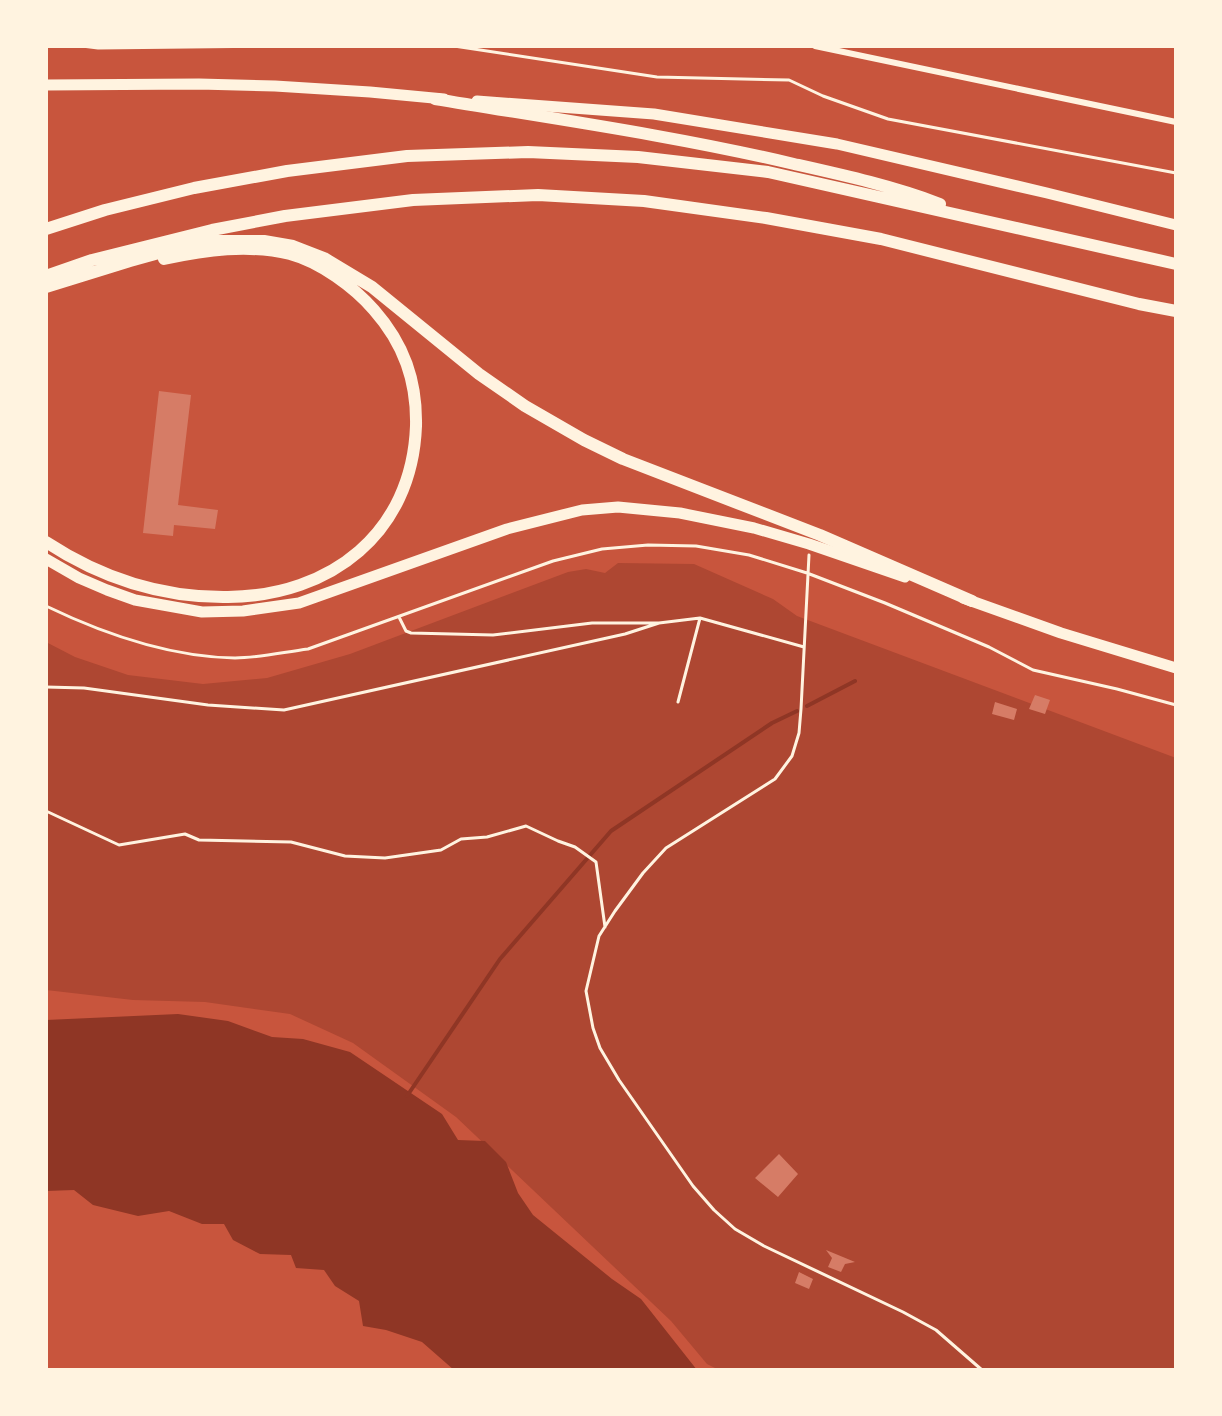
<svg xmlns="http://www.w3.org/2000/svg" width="1222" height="1416" viewBox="0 0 1222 1416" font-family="'Space Grotesk',sans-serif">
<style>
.green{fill:#ae4732}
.water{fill:#8f3625}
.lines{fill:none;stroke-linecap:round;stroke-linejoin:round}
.stream{stroke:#8f3625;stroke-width:4}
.building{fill:#d67c66}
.path{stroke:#fff3e0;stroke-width:3}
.minor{stroke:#fff3e0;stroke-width:6}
.trunk{stroke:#fff3e0;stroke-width:11}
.motorway{stroke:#fff3e0;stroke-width:12}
</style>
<rect width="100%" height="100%" fill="#c8553d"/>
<!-- green -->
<path class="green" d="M618,563L694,564L773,599L797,616L1176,758V1370H719L707,1364L671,1321L456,1117L353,1043L290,1014L205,1002L133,1000L46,990V642L75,657L128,675L203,684L267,678L350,654L568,572L586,569L605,573Z"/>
<!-- water -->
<path class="water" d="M178,1014L228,1021L272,1037L303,1039L350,1052L442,1114L458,1140L485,1141L506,1162L518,1193L533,1215L612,1279L641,1299L697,1370H454L422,1342L386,1330L363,1326L359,1301L335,1286L324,1270L296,1268L291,1255L260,1254L233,1240L224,1224H202L169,1211L138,1216L93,1205L74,1190L46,1191V1020Z"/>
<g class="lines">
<!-- stream -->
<path class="stream" d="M807,706L855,681
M407,1096L500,959L611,831L772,723L797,711"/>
</g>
<!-- building -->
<path class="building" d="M159,391L191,395L178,505L218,510L215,529L174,525L173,536L143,533Z
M1035,695L1050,700L1045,714L1029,709Z
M995,702L1017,709L1014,720L992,714Z
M779,1154L798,1174L778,1197L755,1178Z
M826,1250L855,1262L845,1264L841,1272L828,1267L832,1258Z
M799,1272L813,1279L809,1289L795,1283Z"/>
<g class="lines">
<!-- path -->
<path class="path" d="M82,46L98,48L285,46
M454,46L657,77L789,80L823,96L888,119L1176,173
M809,555L801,709L799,733L792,756L775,779L666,848L643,873L615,911L599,936L586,991L593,1028L600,1048L619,1080L693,1186L714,1210L735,1229L764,1246L903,1312L936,1330L982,1370
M46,606C104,634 170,657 235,658C259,658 284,652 308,649L553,561L602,549L648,545L696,546L749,555L807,573L885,603L989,647L1033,670L1117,689L1176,705
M399,617L406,631L411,633L493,635L592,623H659L700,618L804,647
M46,687L84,688L208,705L284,710L625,634L659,623
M678,702L700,618
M46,811L119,845L185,834L199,840L291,842L345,856L385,858L441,850L461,839L487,837L526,826L558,841L575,847L596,862L605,927"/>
<!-- minor -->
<path class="minor" d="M815,46L1176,122"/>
<!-- trunk -->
<path class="trunk" d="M46,85L199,84L275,86L370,92L444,99
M477,101L654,114L837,144L1047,193L1176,225
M46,559L79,578L107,590L135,600L202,612L243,611L299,603L507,529L582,510L618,507L680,513L754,528L809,544L905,577
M963,598L1061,633L1176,668"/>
<!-- motorway -->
<path class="motorway" d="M435,99C555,119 676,136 794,164C843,175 893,186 940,204
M46,229L105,210L194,188L287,171L407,156L528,152L638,157L768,172L1176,264
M46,276L92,260L212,230L285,216L413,200L538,195L644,201L766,218L881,239L1139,304L1176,311
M46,287L130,261L184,246L213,241H264L293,246L324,258L372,287L479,374L525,406L584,440L623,459L820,535L972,601
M46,542C101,578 161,598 228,597C331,596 412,533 416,426C417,381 404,344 374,310C354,287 320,262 290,254C248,244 206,250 164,259"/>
</g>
<!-- border -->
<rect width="1222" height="1416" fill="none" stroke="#fff3e0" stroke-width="96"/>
</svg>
